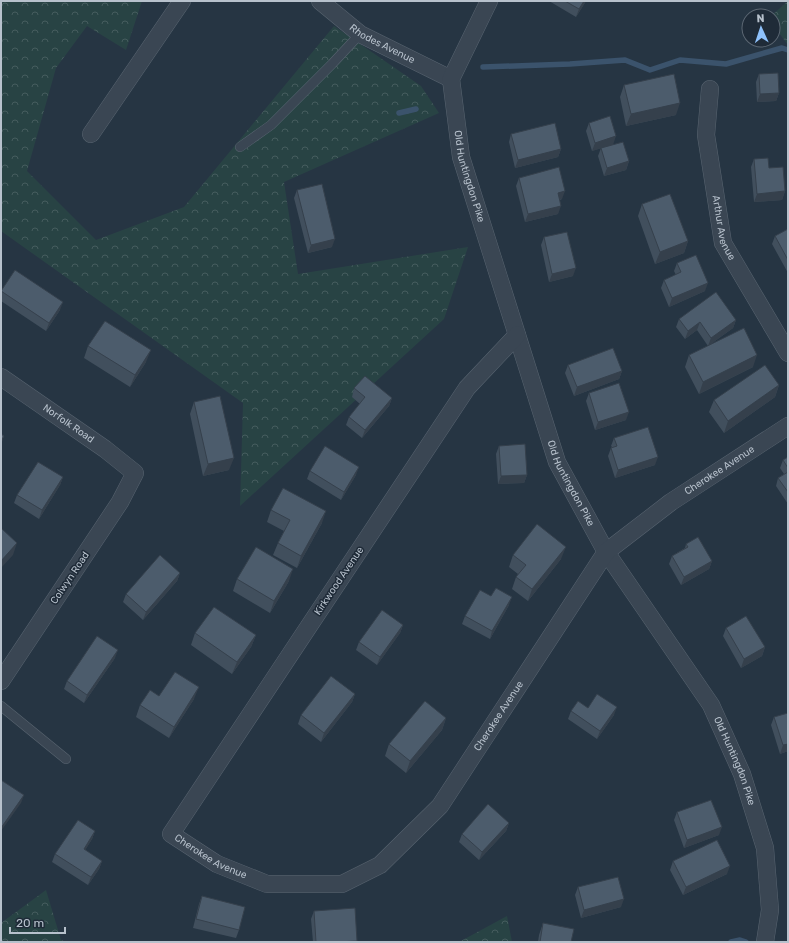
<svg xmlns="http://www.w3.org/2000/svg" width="789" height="943" viewBox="0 0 789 943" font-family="Rubik,sans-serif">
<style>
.forest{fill:url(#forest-crowns)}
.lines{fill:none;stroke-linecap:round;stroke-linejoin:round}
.stream{stroke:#3b536c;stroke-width:5.5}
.lane-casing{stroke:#586470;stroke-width:10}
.street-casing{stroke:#586470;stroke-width:18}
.lane{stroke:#3a4653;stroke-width:9}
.street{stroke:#3a4653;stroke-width:17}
.wall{fill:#414f5d}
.shaded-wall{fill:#35404c}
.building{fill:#4c5c6c;stroke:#35404c}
.labels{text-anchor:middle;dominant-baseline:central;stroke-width:3;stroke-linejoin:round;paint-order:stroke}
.street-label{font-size:10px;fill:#b7c1cc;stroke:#1f2b38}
</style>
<defs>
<pattern id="forest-crowns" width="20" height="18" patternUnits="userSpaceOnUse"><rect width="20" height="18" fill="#284344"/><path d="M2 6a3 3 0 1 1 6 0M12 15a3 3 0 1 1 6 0" fill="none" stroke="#455c5e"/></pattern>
</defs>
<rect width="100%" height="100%" fill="#263543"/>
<!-- forest -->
<path class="forest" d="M3,1H142L126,50L87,26L56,68L27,171L96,240L184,207L334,26L421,86L439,113L284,182L298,274L468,247L444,319L240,506L243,403L1,231V4Z
M788,1V45L773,25V16H771Z
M46,890L61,940L67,942H1V923Z
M507,916L512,942H459Z"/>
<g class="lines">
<!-- stream -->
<path class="stream" d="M483,67L570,64L625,60L650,70L680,60L726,64L782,48L788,50
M399,113L416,109
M731,942L740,940L746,942"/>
<defs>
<path id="lane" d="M240,147L271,125L332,64L360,34
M1,706L66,759"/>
<g id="street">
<path id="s1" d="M320,1L360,34L451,79"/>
<path id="s2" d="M489,1L451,79L461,157L557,462L606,552L711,705L742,774L765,848L770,910L765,942"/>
<path id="s3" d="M710,89L706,135L723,243L788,353"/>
<path d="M91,134L182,1"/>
<path id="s4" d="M517,335L467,388L171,834L217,864L267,884H342L380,865L440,806L606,552L671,502L788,426"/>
<path id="s5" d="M1,377L105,449L135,473L120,502L1,681"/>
</g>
</defs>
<!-- lane casing -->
<use href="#lane" class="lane-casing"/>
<!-- street casing -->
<use href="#street" class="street-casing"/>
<!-- lane -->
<use href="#lane" class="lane"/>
<!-- street -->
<use href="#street" class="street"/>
</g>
<!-- wall -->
<path class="wall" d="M549,1H586L576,17Z
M759,74L779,93L776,101L757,102L756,82Z
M624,85L676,115L626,126L620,97Z
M589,123L613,144L629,161L626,170L604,176L598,156L601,148L592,151L586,131Z
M511,134L561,149L558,157L515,168L509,142Z
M754,159L769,168L785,191L782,200L754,202L751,167Z
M519,178L562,199L560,200L558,214L525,222L516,186Z
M297,190L332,247L308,253L294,198Z
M642,204L688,241L684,253L655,264L638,216Z
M788,229V273L772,244L775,236Z
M544,237L573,276L549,282L541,245Z
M677,263L705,291L669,307L661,288L664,280L676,275L674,271Z
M1,291L60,310L46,331L1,301Z
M679,319L736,320L733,328L708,346L697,330L685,339L676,327Z
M88,346L146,362L130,387L84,358Z
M689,355L753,367L699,394L685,367Z
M568,365L622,371L619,379L574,396L565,373Z
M779,385L775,397L724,433L709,412L714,400Z
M354,388L392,398L389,406L362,438L346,425L349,417L360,404L352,397Z
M589,393L626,420L595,430L586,401Z
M194,402L229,470L203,476L190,414Z
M614,438L655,465L615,478L608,456L611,448L612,447L611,446Z
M499,446L527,475L524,483L498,484L496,454Z
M788,457V504L776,486L778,478L784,474L780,468L783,460Z
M310,471L356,475L341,500L307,479Z
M63,477L60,485L39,519L14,503L17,495Z
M271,510L322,523L297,568L273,555L278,543L284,531L267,522Z
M686,544L712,561L709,569L681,585L669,564L672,556L685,548Z
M513,555L561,559L528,601L512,589L516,577L518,574L509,567Z
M180,573L177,581L143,620L123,602L126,594Z
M237,579L289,581L270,613L233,591Z
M491,596L509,605L490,639L462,624L465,616Z
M403,625L400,633L377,665L356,650L359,642Z
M726,628L765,647L762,656L741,668L723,636Z
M195,633L256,635L251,647L232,674L191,645Z
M115,658L84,703L64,689L67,681Z
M355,694L352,702L321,742L298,724L301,715Z
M159,696L194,699L169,738L136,717L140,705Z
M588,708L614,715L597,739L568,719L571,711Z
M774,717L788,751L780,754L771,725Z
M446,718L442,730L406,773L385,756L389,744Z
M677,812L719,835L684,848L674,820Z
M509,823L506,831L479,860L459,842L462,834Z
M95,831L92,839L85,850L102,861L99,869L88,885L52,862L55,854Z
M673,861L727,874L683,895L670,870Z
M578,887L621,907L581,918L575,895Z
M202,896L239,930L236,938L193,928L199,904Z
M314,911L357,941L356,942H313L311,919Z
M543,923L571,942H538L539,935Z"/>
<!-- shaded-wall -->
<path class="shaded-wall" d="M584,1H586L576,17L579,9Z
M779,93L776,101L757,102L760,94Z
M680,103L676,115L626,126L631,114Z
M616,136L613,145L592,151L595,143Z
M561,149L558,157L515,168L518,160Z
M629,161L626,170L604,176L607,168Z
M565,191L562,199L555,201L558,193Z
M785,191L782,200L754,202L757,194Z
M561,206L558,214L525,222L528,214Z
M335,239L332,247L308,253L311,245Z
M688,241L684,253L655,264L660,252Z
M576,268L573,276L549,282L552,274Z
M708,283L705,291L669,307L672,298Z
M63,302L60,310L46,331L49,323Z
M736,320L733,328L708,346L711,338Z
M700,322L697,330L685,339L688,331Z
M151,350L146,362L130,387L135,375Z
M757,355L753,367L699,394L703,382Z
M622,371L619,379L574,396L577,387Z
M779,385L775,397L724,433L728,421Z
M392,398L389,406L362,438L365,430Z
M629,412L626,420L595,430L598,422Z
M4,436L1,445V441Z
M658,457L655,465L615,478L618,470Z
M234,458L229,470L203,476L208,464Z
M359,467L356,475L341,500L344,492Z
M527,475L524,483L498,484L501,476Z
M63,477L60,485L39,519L42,510Z
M326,511L322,523L297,568L301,556Z
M17,543L13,555L1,568V561Z
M566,547L561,559L528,601L532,589Z
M712,561L709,569L681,585L684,577Z
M293,569L289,581L270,613L274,601Z
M180,573L177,581L143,620L146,612Z
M512,597L509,605L490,639L492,631Z
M403,625L400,633L377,665L380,657Z
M256,635L251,647L232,674L237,662Z
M765,647L762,656L741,668L744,659Z
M118,650L115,658L84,703L87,695Z
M199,687L194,699L169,738L174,727Z
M355,694L352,702L321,742L324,733Z
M617,707L614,715L597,739L600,731Z
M446,718L442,730L406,773L410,761Z
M788,744V751L780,754L783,745Z
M24,795L21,803L1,831V828Z
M509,823L506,831L479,860L482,852Z
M722,827L719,835L684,848L687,840Z
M95,831L92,839L81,857L84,849Z
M102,861L99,869L88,885L91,877Z
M730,866L727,874L683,895L686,887Z
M624,899L621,907L581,918L584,910Z"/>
<!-- building -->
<path class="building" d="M565,1H584L579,9Z
M778,73L779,93L760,94L759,74Z
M674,74L680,103L631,114L624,85Z
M610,116L616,136L595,143L589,123Z
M555,123L561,149L518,160L511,134Z
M623,142L629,161L607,168L601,148Z
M768,158L769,168L783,167L785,191L757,194L754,159Z
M559,167L565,191L558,193L561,206L528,214L519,178Z
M322,184L335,239L311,245L297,190Z
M670,194L688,241L660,252L642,204Z
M788,229V260L775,236Z
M567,232L576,268L552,274L544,237Z
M696,255L708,283L672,298L664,280L681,272L677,263Z
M15,270L63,302L49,323L1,291Z
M716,292L736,320L711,338L700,322L688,331L679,319Z
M105,321L151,350L135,375L88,346Z
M744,328L757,355L703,382L689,355Z
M613,348L622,371L577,387L568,365Z
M765,365L779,385L728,421L714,400Z
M365,376L392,398L365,430L349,417L365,397L354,388Z
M619,383L629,412L598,422L589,393Z
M220,396L234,458L208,464L194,402Z
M648,427L658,457L618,470L611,448L617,446L614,438Z
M1,434L4,436L1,441Z
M525,444L527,475L501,476L499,446Z
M325,446L359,467L344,492L310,471Z
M788,457V468L783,460Z
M38,462L63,477L42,510L17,495Z
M788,472V492L778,478Z
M283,488L326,511L301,556L278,543L290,520L271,510Z
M537,524L566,547L532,589L516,577L526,565L513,555Z
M1,528L17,543L1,561Z
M698,537L712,561L684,577L672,556L688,547L686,544Z
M256,547L293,569L274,601L237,579Z
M160,555L180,573L146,612L126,594Z
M496,588L512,597L492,631L465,616L480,590L491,596Z
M214,607L256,635L237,662L195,633Z
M382,610L403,625L380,657L359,642Z
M746,616L765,647L744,659L726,628Z
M97,636L118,650L87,695L67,681Z
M175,672L199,687L174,727L140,705L150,690L159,696Z
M331,676L355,694L324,733L301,715Z
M597,694L617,707L600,731L571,711L578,701L588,708Z
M425,701L446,718L410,761L389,744Z
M788,713V744L783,745L774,717Z
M1,780L24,795L1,828Z
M711,800L722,827L687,840L677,812Z
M488,804L509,823L482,852L462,834Z
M78,820L95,831L84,849L102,861L91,877L55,854Z
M717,840L730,866L686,887L673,861Z
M618,877L624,899L584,910L578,887Z
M202,896L245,907L239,930L196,919Z
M355,908L357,941L337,942H316L314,911Z
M543,923L574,929L571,942H540Z"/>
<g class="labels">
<!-- street labels -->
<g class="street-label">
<text stroke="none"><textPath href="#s1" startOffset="76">Rhodes Avenue</textPath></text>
<text stroke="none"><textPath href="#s2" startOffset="186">Old Huntingdon Pike</textPath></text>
<text stroke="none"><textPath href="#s3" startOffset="141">Arthur Avenue</textPath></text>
<text stroke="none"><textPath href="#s5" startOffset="82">Norfolk Road</textPath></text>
<text stroke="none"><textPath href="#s4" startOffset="1362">Cherokee Avenue</textPath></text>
<text stroke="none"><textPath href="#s2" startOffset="510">Old Huntingdon Pike</textPath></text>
<text transform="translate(70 578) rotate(-56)">Colwyn Road</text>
<text transform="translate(339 581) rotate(-56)">Kirkwood Avenue</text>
<text stroke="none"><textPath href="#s4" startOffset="1026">Cherokee Avenue</textPath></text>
<text stroke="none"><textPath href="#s2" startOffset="834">Old Huntingdon Pike</textPath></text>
<text stroke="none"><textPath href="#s4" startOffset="654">Cherokee Avenue</textPath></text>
</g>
</g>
<!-- border -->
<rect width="789" height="943" fill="none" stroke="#b7c1cc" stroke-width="4"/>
<!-- north arrow -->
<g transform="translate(761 28) rotate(357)"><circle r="19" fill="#1f2b38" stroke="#5c6773"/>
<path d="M0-3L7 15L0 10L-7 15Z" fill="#8ec1fb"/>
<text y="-6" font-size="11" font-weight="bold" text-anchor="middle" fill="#b7c1cc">N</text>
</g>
<!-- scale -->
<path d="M10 927v6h55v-6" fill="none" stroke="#b7c1cc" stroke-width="2"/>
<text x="16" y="927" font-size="12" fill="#b7c1cc" stroke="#1f2b38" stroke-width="3" paint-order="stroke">20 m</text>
</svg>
